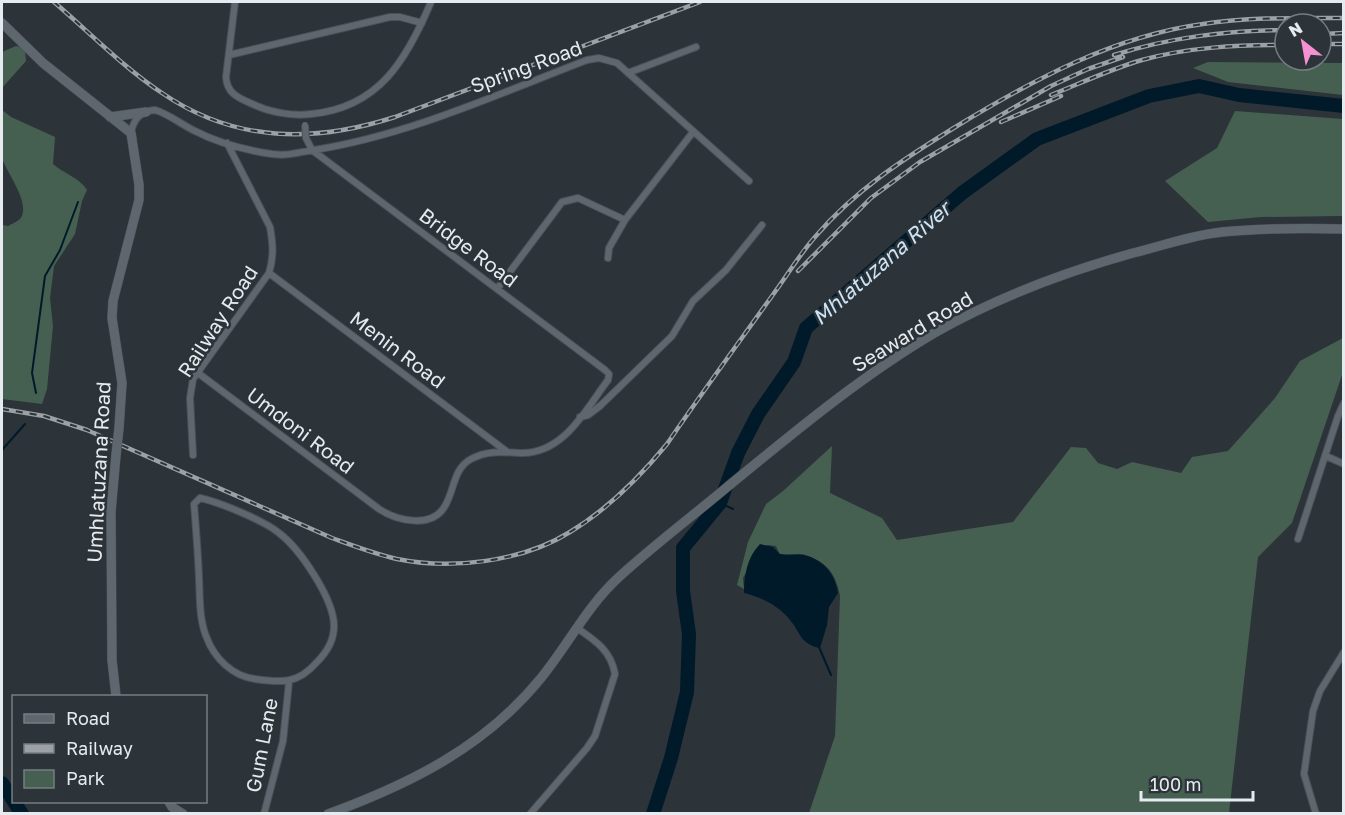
<svg xmlns="http://www.w3.org/2000/svg" width="1345" height="815" viewBox="0 0 1345 815" font-family="'Golos Text',sans-serif">
<style>
.green{fill:#456051}
.water{fill:#011a2a}
.lines{fill:none;stroke-linecap:round;stroke-linejoin:round}
.stream{stroke:#011a2a;stroke-width:2}
.river{stroke:#011a2a;stroke-width:14}
.street-casing{stroke:#4b5057;stroke-width:8}
.secondary-casing{stroke:#4b5057;stroke-width:10}
.street{stroke:#5f676e;stroke-width:6}
.secondary{stroke:#5f676e;stroke-width:9}
.rail-casing{stroke:#9ba1a6;stroke-width:4.5}
.rail{stroke:#2c3339;stroke-width:2;stroke-dasharray:7;stroke-linecap:butt}
.street-bridge-casing{stroke:#4b5057;stroke-width:8;stroke-linecap:butt}
.secondary-bridge-casing{stroke:#4b5057;stroke-width:10;stroke-linecap:butt}
.street-bridge{stroke:#5f676e;stroke-width:6}
.secondary-bridge{stroke:#5f676e;stroke-width:9}
.labels{text-anchor:middle;dominant-baseline:central;stroke-width:5;stroke-linejoin:round;paint-order:stroke}
.street-label{font-size:20px;fill:#e6ebef;stroke:#2c3339}
.water-label{font-size:21px;font-style:italic;fill:#cce4f5;stroke:#2c3339}
</style>
<rect width="100%" height="100%" fill="#2c3339"/>
<!-- green -->
<path class="green" d="M16,46L21,47L25,51L26,61L2,88V52Z
M1208,62L1343,63V95L1228,82L1193,68Z
M2,110L11,117L55,137L53,164C63,173 80,178 87,190L82,201L75,234L54,266L50,298L53,326L47,389L42,404L2,399V225L8,226C11,224 17,222 20,219C32,204 6,172 2,158C0,143 1,125 2,110Z
M1235,111L1343,119V216L1261,217L1208,222L1165,181L1217,148Z
M1343,338V372L1292,523L1258,557L1229,813H809L835,736L840,596C837,579 830,565 813,558C809,556 804,554 799,554C792,554 788,557 780,555L776,546L768,545L760,548L743,578L744,589L737,585L748,542L766,504L783,491L832,446L830,493L882,518L897,540L1013,522L1071,447L1086,448L1098,463L1117,469L1132,462L1181,473L1192,457L1228,451L1275,398L1300,361Z"/>
<!-- water -->
<path class="water" d="M760,544L773,547L780,554C788,555 796,554 804,555C824,560 835,574 838,593L829,607L827,625L820,648C800,644 801,633 790,620C779,606 761,597 744,593C744,576 747,557 760,544Z"/>
<g class="lines">
<!-- stream -->
<path class="stream" d="M36,393L32,373L45,276L60,250L78,202
M2,450L25,424
M720,503L733,509
M819,647L831,675"/>
<!-- river -->
<path class="river" d="M2,783L22,814
M653,814L671,758L687,692L689,634L683,591V548L720,503L738,453L758,414L794,362L806,328L962,193L1037,139L1149,96L1199,86L1239,95L1344,106"/>
<defs>
<path id="street" d="M235,2L226,77C227,96 242,99 257,106C273,113 294,116 311,114C379,108 407,59 431,2
M229,55L390,17H400L422,23
M628,73L696,47
M131,133C133,120 141,111 155,110C169,114 182,125 195,131C216,142 242,149 265,153C288,157 293,153 314,150C409,135 498,94 587,60L599,58L617,63L749,181
M608,258L609,248L625,220L693,132
M269,273L506,451
M497,289L562,202L578,198L625,220
M198,373L379,509C397,521 432,529 445,506C455,489 453,469 471,459C488,450 503,452 521,453C564,454 586,409 608,380L609,374L605,370L312,150L306,138
M580,417L588,415L600,406L672,336L693,301L726,270L762,225
M193,455L190,398L193,379L269,273C274,257 273,244 270,227L227,143
M1326,456L1344,464
M200,498C219,502 265,521 279,533C300,549 334,599 334,626C334,641 327,652 317,662C298,684 282,683 255,679C232,676 214,658 206,636C199,618 200,597 199,578C198,553 196,529 194,504Z
M1298,539L1338,416L1344,403
M264,814L283,741L289,682
M530,814L587,748L595,736L615,674C611,651 596,641 577,628
M1316,814L1304,774L1313,711L1320,691L1344,652"/>
<path id="secondary" d="M2,23L43,63L131,133L139,185V200L113,301L112,318L122,383L119,428
M110,117L146,112
M116,455L111,512L112,660L116,696
M169,802L172,807L183,814
M328,814C410,784 485,747 541,678C568,645 587,606 619,577C653,546 690,518 726,488C793,433 861,376 936,332C998,297 1065,272 1133,253C1162,246 1192,235 1222,232C1263,228 1303,228 1344,229"/>
</defs>
<!-- street casing -->
<use href="#street" class="street-casing"/>
<!-- secondary casing -->
<use href="#secondary" class="secondary-casing"/>
<!-- street -->
<use href="#street" class="street"/>
<!-- secondary -->
<use href="#secondary" class="secondary"/>
<defs>
<path id="rail" d="M54,2C89,32 123,67 162,93C235,143 314,143 395,117L700,2
M1321,34L1344,33
M1321,44H1344
M1114,55C1172,37 1224,31 1285,30
M1051,95C1081,83 1111,69 1142,60C1189,47 1237,45 1285,45
M1001,122L1061,96
M798,271L871,198L920,162L1051,86L1088,69L1123,57
M2,409L44,416L87,430L332,538C354,546 375,554 397,559C451,570 522,562 570,532C608,509 639,478 667,444C701,394 737,345 772,296C787,276 799,255 815,237C855,190 905,158 957,126C1033,80 1114,36 1203,24C1249,17 1297,18 1344,18"/>
</defs>
<!-- rail casing -->
<use href="#rail" class="rail-casing"/>
<!-- rail -->
<use href="#rail" class="rail"/>
<defs>
<path id="street-bridge" d="M305,125L306,138"/>
<path id="secondary-bridge" d="M116,455L119,428"/>
</defs>
<!-- street-bridge casing -->
<use href="#street-bridge" class="street-bridge-casing"/>
<!-- secondary-bridge casing -->
<use href="#secondary-bridge" class="secondary-bridge-casing"/>
<!-- street-bridge -->
<use href="#street-bridge" class="street-bridge"/>
<!-- secondary-bridge -->
<use href="#secondary-bridge" class="secondary-bridge"/>
</g>
<g class="labels">
<!-- street labels -->
<g class="street-label">
<text transform="translate(526 66) rotate(-20)">Spring Road</text>
<text transform="translate(469 247) rotate(37)">Bridge Road</text>
<text transform="translate(217 321) rotate(-57)">Railway Road</text>
<text transform="translate(912 331) rotate(-31)">Seaward Road</text>
<text transform="translate(398 349) rotate(37)">Menin Road</text>
<text transform="translate(301 430) rotate(37)">Umdoni Road</text>
<text transform="translate(98 472) rotate(-87)">Umhlatuzana Road</text>
<text transform="translate(261 745) rotate(-79)">Gum Lane</text>
</g>
<!-- water labels -->
<g class="water-label">
<text transform="translate(881 263) rotate(-41)">Mhlatuzana River</text>
</g>
</g>
<!-- border -->
<rect width="1345" height="815" fill="none" stroke="#e6ebef" stroke-width="6"/>
<!-- legend -->
<rect x="12" y="695" width="195" height="108" fill="#2c3339" stroke="#767d82" stroke-width="1.5"/>
<rect x="24" y="714" width="30" height="9" fill="#5f676e" stroke="#767d82" stroke-width="1.5"/>
<text x="66" y="725" font-size="18" fill="#e6ebef">Road</text>
<rect x="24" y="744" width="30" height="9" fill="#9ba1a6" stroke="#767d82" stroke-width="1.5"/>
<text x="66" y="755" font-size="18" fill="#e6ebef">Railway</text>
<rect x="24" y="770" width="30" height="18" fill="#456051" stroke="#767d82" stroke-width="1.5"/>
<text x="66" y="785" font-size="18" fill="#e6ebef">Park</text>
<!-- north arrow -->
<g transform="translate(1303 42) rotate(329)"><circle r="28" fill="#2c3339" stroke="#767d82" stroke-width="1.5"/>
<path d="M0-4.5L10 22L0 15L-10 22Z" fill="#f590d1"/>
<text y="-9" font-size="16" font-weight="bold" text-anchor="middle" fill="#e6ebef">N</text>
</g>
<!-- scale -->
<path d="M1141 791v9h112v-9" fill="none" stroke="#e6ebef" stroke-width="3"/>
<text x="1150" y="791" font-size="18" fill="#e6ebef" stroke="#2c3339" stroke-width="4.5" paint-order="stroke">100 m</text>
</svg>
